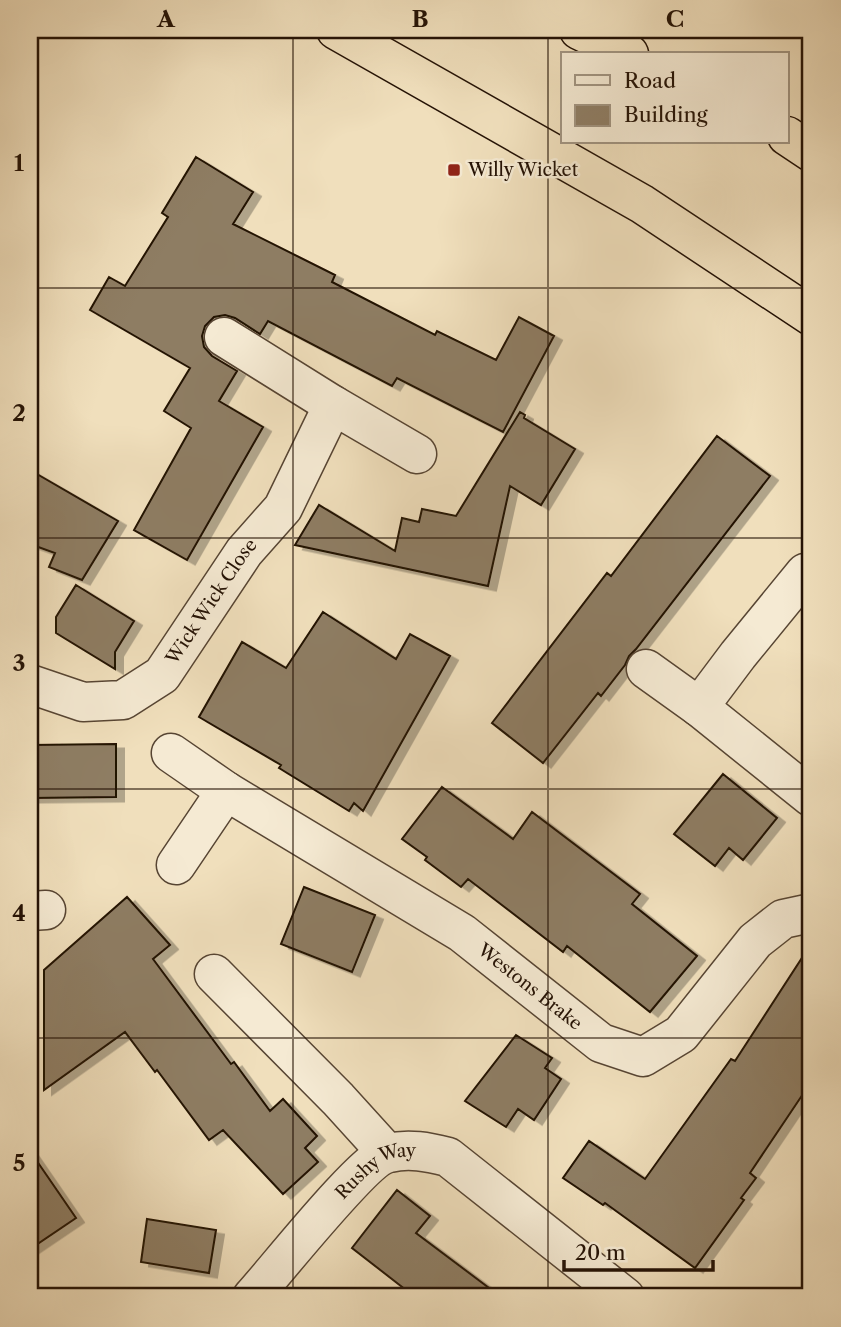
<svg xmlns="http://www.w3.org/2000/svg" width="841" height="1327" viewBox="0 0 841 1327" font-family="'Libre Caslon Text',serif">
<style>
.building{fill:#8e7d64;stroke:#241205;stroke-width:2;filter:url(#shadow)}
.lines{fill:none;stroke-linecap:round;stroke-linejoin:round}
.minor-casing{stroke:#574533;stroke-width:41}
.highway-casing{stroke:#241205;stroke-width:41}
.minor{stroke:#f5ead3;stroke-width:38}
.highway{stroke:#f0dfbc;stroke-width:38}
.grid{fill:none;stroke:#241205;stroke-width:2;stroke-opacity:0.55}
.poi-dot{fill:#8f2418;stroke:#f5ead3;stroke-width:2.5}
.labels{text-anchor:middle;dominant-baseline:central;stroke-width:5;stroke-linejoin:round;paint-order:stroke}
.poi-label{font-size:18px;fill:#241205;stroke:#f5ead3;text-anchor:start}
.street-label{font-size:18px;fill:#241205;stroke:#f5ead3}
.neatline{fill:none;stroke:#241205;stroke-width:2.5}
.grid-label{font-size:23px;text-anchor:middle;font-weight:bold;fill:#241205}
</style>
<defs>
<filter id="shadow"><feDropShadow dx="8" dy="4.5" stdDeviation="0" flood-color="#0004"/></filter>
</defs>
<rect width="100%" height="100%" fill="#f0dfbc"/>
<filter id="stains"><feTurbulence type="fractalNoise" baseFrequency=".00286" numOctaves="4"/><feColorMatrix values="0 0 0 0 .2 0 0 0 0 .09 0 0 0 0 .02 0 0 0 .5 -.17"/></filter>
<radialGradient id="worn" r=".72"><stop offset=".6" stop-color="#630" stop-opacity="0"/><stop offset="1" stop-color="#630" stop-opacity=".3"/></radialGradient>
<!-- building -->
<path class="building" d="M196,157L253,192L233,224L335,275L332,282L435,335L437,331L496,360L519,317L554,336L503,432L397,378L392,386L268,321L260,334L235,318L225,315L214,317L205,326L202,336L204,347L212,356L237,371L219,401L263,427L187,560L134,530L191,428L164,411L190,368L90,310L109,277L125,286L168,217L162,213Z
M520,412L525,415L524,418L575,449L541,505L510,486L488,586L295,545L319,505L395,551L402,518L419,522L422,509L456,516Z
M717,436L770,476L636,649L629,656L625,665L601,696L598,693L543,763L492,723L607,573L611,576Z
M30,470L118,521L82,580L49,567L55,553L30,544Z
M76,585L134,621L115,652V669L56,633V617Z
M323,612L396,659L410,634L450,656L363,811L354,803L349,811L279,768L281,765L199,717L242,642L286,668Z
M116,744V797L30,798V745Z
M723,774L777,818L743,860L729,848L715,866L674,834Z
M442,787L513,839L532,812L640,894L632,904L697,956L650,1012L567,946L563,952L468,879L461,887L425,860L427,857L402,839Z
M304,887L375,915L352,972L281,944Z
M127,897L170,945L153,959L231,1064L234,1062L270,1111L283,1099L317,1136L305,1148L318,1162L283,1194L223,1130L209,1140L157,1070L155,1072L125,1032L44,1090V970Z
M811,944V1082L750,1173L756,1178L741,1198L744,1200L695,1268L605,1203L603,1205L563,1178L589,1141L645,1179L731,1059L735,1061Z
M516,1035L552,1058L545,1068L561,1079L534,1120L518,1109L506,1127L465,1101Z
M30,1151L76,1218L30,1249Z
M397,1190L430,1216L416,1233L501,1297H415L352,1248Z
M147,1219L216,1230L209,1273L141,1262Z"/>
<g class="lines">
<defs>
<g id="minor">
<path d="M224,337L333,405L417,454"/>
<path d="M646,669L699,707L811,797"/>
<path id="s1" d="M30,684L83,702L123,700L162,675L244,552L283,508L333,405"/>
<path d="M699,707L738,655L805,573"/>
<path id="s2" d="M171,753L226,791L462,933L601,1043L643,1057L681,1034L755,941L783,919L811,913"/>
<path d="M176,865L226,791"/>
<path d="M30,911L46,910"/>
<path d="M214,974L338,1099L387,1153"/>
<path id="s3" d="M252,1297C275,1272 364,1158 389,1153C409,1148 428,1152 448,1157L625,1297"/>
</g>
<path id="highway" d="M336,30L642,204L811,316
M579,30L629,54
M787,136L811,152"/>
</defs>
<!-- minor casing -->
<use href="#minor" class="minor-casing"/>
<!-- highway casing -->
<use href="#highway" class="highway-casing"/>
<!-- minor -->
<use href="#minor" class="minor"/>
<!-- highway -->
<use href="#highway" class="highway"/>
</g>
<!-- grid -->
<path class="grid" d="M293,30V1297M548,30V1297M30,288H811M30,538H811M30,789H811M30,1038H811"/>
<!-- markers -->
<rect class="poi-dot" x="447" y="163" width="14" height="14" rx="3.5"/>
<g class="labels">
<!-- poi labels -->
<g class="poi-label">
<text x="468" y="170">Willy Wicket</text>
</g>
<!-- street labels -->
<g class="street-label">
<text stroke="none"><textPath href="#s1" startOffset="231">Wick Wick Close</textPath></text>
<text stroke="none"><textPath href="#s2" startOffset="429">Westons Brake</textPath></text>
<text stroke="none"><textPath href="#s3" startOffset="180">Rushy Way</textPath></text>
</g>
</g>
<!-- margin -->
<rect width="841" height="1327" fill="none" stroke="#f0dfbc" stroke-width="77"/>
<!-- legend -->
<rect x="561" y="52" width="228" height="91" fill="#f5ead3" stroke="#a19481" stroke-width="2"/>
<rect x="575" y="75" width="35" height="10" fill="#f5ead3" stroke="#a19481" stroke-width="2"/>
<text x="624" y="88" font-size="21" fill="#241205">Road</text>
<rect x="575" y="105" width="35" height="21" fill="#8e7d64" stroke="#a19481" stroke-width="2"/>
<text x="624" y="122" font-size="21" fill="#241205">Building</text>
<!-- scale -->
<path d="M564 1260v10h149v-10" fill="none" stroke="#241205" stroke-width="3.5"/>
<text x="575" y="1260" font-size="21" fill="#241205" stroke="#f5ead3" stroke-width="5" paint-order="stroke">20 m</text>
<rect x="38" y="38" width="764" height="1250" class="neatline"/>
<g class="grid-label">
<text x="166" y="27">A</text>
<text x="420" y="27">B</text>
<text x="675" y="27">C</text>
<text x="19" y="171">1</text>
<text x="19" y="421">2</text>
<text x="19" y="671">3</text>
<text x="19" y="921">4</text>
<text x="19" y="1171">5</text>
</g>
<rect width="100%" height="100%" filter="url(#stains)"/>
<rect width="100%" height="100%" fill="url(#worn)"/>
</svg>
